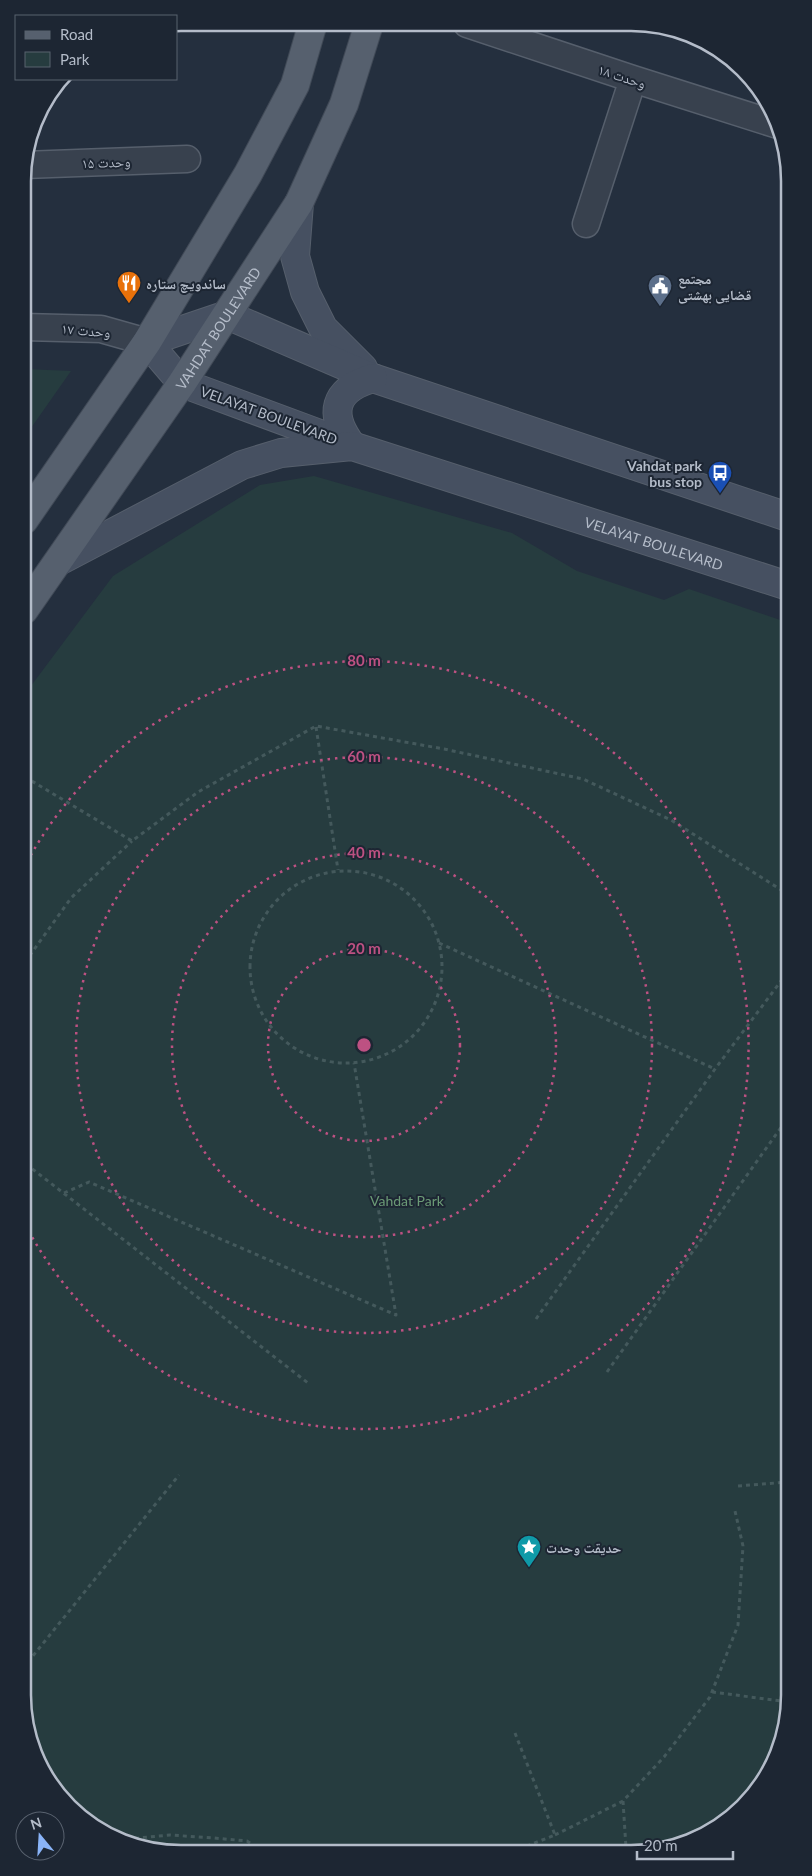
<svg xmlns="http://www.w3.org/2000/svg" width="812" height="1876" viewBox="0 0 812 1876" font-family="Lato,'Noto Naskh Arabic',sans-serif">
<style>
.green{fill:#263c3f}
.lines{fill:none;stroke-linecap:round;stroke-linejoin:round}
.street-casing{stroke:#565f6c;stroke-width:29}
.secondary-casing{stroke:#565f6c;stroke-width:30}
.primary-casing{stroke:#414a57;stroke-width:30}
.path{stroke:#44595c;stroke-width:3;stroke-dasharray:4 4;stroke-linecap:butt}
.street{stroke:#38414e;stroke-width:26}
.secondary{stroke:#465061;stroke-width:28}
.primary{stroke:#56606e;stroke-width:28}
.ring{fill:none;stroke:#bd5182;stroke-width:2.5;stroke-dasharray:2.5 5}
.labels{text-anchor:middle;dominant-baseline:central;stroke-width:4;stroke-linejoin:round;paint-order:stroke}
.street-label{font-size:14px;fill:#b4bcc9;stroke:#1d2633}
.poi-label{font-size:14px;font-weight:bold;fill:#b4bcc9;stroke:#1d2633;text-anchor:start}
.park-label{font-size:14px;fill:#6b9a76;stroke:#1d2633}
.rim{fill:none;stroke:#b4bcc9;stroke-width:2.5}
.centre{fill:#bd5182;stroke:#1d2633;stroke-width:2.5}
.ring-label{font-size:15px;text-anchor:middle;font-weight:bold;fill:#bd5182;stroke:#1d2633;stroke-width:4;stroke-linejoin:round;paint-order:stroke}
</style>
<rect width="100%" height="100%" fill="#242f3e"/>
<!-- green -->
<path class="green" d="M24,369L71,371L24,438Z
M314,476L512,533L577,571L664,600L689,589L786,622L789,1705L778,1755L757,1792L719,1827L672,1848L150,1851L76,1814L44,1774L28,1736L25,694L113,576L260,485Z"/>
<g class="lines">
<defs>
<path id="street" d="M467,24L633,79L778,125
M24,165L187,159
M586,224L633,79
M23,327L101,329L147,342"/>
<g id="secondary">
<path d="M299,203L295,256L305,292L323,328L363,368"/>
<path d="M352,446L182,383L147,342L227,315L373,378L785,516"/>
<path d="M352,446C328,414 333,390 373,378"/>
<path id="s1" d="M59,561L242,465L281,453L352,446L785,585"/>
</g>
<g id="primary">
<path d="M24,520L147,342L248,174L295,85L313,23"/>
<path id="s2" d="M24,610L182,383L299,203L344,104L369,24"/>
</g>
</defs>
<!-- street casing -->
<use href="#street" class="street-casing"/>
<!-- secondary casing -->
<use href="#secondary" class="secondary-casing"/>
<!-- primary casing -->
<use href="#primary" class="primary-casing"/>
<!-- path -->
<path class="path" d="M316,727L338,870
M25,777L132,841L198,792L316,726L444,749L583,779L671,820L786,893
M250 967a96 96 0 1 1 192 0a96 96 0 1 1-192 0Z
M439,943L715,1069
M25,962L71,898L132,841
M26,1164L308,1383
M64,1193L89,1182L396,1315L354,1063
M536,1319L715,1069L787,973
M607,1372L787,1119
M738,1486L788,1482
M28,1662L179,1475
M712,1692L789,1702
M515,1733L555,1835L519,1849
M623,1801L626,1848
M555,1835L623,1801L664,1757L710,1697L738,1625L743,1546L735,1511
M127,1839L170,1835L214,1838L247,1841L261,1850"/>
<!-- street -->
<use href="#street" class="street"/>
<!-- secondary -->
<use href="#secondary" class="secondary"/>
<!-- primary -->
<use href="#primary" class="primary"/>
</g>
<!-- distance rings -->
<g class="ring">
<circle cx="364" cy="1045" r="96"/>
<circle cx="364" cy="1045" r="192"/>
<circle cx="364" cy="1045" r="288"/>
<path d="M27 862A384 384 0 1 1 27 1228"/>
</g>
<!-- icons -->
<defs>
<symbol id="restaurant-pin" viewBox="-11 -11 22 30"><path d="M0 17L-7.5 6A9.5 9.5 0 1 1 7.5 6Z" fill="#e8710a" stroke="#1d2633"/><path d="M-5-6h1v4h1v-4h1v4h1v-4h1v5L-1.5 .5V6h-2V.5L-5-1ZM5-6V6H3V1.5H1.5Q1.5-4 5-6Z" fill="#fff"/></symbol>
<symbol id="civic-pin" viewBox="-11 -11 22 30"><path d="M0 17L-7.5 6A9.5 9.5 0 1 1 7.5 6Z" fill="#5c6f8a" stroke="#1d2633"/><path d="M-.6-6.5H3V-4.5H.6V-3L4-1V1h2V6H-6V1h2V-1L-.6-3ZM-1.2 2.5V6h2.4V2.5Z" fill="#fff"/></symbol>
<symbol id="bus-pin" viewBox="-11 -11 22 30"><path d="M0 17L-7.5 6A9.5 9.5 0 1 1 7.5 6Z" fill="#1a4fb4" stroke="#1d2633"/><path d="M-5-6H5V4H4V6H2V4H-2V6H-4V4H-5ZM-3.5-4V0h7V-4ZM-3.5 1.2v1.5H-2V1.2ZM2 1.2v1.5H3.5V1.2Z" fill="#fff"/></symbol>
<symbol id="sight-pin" viewBox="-11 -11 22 30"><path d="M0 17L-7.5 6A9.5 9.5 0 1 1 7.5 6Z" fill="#0f9aa8" stroke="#1d2633"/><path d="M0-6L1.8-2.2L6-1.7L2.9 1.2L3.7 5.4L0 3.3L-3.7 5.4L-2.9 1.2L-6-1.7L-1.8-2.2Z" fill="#fff"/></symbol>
</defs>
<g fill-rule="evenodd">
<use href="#restaurant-pin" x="115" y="269" width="28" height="38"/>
<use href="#civic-pin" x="646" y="272" width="28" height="38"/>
<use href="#bus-pin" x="706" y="459" width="28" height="38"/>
<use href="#sight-pin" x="515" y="1533" width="28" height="38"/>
</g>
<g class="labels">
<!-- street labels -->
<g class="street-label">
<text transform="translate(622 76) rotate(18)">وحدت ۱۸</text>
<text transform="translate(106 162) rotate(-2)">وحدت ۱۵</text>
<text stroke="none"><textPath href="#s2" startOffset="342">VAHDAT BOULEVARD</textPath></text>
<text transform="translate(86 330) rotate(5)">وحدت ۱۷</text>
<text transform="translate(269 415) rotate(20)">VELAYAT BOULEVARD</text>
<text stroke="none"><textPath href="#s1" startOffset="636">VELAYAT BOULEVARD</textPath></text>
</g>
<!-- poi labels -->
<g class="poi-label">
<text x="678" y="278">مجتمع<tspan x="678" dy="16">قضایی بهشتی</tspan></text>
<text x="146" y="283">ساندویچ ستاره</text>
<text x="702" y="465" text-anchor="end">Vahdat park<tspan x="702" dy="16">bus stop</tspan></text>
<text x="546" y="1547">حدیقت وحدت</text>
</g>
<!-- park labels -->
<g class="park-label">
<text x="407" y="1200">Vahdat Park</text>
</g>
</g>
<!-- crop -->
<path d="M0 0H812V1876H0ZM181 31H631A150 150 0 0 1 781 181V1695A150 150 0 0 1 631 1845H181A150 150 0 0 1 31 1695V181A150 150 0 0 1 181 31Z" fill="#1d2633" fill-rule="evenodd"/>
<path class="rim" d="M181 31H631A150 150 0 0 1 781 181V1695A150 150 0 0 1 631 1845H181A150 150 0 0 1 31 1695V181A150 150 0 0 1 181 31Z"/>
<circle cx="364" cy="1045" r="8" class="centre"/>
<g class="ring-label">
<text x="364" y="666">80 m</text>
<text x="364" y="762">60 m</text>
<text x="364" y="858">40 m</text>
<text x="364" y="954">20 m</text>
</g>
<!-- legend -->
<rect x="15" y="15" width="162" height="65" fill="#1d2633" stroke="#59626f"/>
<rect x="25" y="31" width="25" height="8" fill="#56606e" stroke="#59626f"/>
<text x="60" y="40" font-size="15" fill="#b4bcc9">Road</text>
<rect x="25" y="52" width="25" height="15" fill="#263c3f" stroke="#59626f"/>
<text x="60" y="65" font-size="15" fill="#b4bcc9">Park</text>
<!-- north arrow -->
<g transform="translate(40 1836) rotate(342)"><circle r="24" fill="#1d2633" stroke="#59626f"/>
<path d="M0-4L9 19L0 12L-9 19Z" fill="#8ab4f8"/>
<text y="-8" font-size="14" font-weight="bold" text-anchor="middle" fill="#b4bcc9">N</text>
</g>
<!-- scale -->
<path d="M637 1851v8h96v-8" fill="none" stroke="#b4bcc9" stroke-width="2.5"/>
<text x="644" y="1851" font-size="15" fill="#b4bcc9" stroke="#1d2633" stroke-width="4" paint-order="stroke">20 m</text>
</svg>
